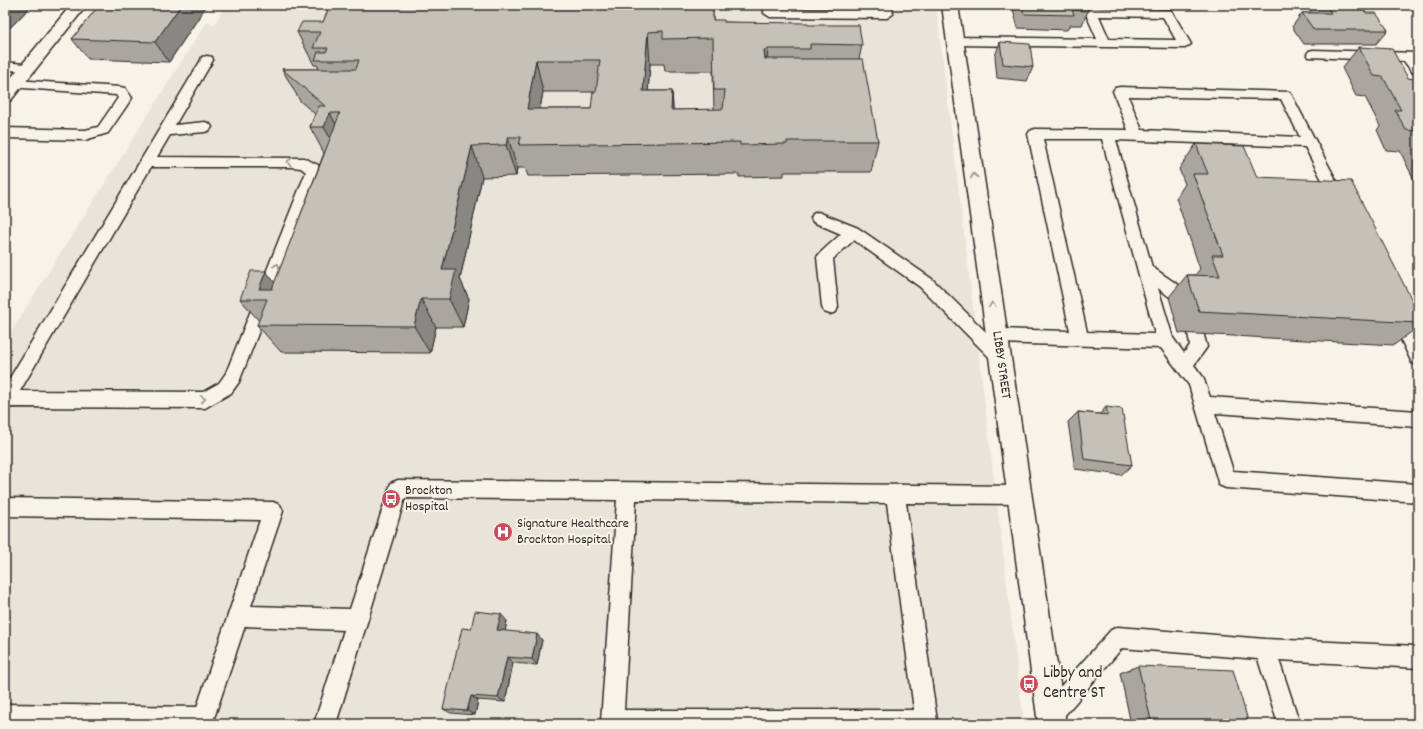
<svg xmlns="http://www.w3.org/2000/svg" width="1423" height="729" viewBox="0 0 1423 729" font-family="Dekko,sans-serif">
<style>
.built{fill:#e8e4da}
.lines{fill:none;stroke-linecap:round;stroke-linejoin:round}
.service-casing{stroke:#2b2b2b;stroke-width:3}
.minor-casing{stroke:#2b2b2b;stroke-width:3}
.service{fill:#f7f3e8;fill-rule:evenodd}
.minor{fill:#f7f3e8;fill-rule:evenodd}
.wall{fill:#a9a69f;stroke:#2b2b2b;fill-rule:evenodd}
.shaded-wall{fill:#898782;stroke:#2b2b2b}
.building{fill:#c4c1b9;stroke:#2b2b2b;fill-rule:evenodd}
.oneway{stroke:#918f8a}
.labels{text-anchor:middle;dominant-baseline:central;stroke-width:4;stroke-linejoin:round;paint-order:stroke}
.street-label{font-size:14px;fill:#2b2b2b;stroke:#f7f3e8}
.poi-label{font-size:14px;fill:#2b2b2b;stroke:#f7f3e8;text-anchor:start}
.near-poi-label{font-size:17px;fill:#2b2b2b;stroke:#f7f3e8;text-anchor:start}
</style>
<rect width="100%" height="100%" fill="#f7f3e8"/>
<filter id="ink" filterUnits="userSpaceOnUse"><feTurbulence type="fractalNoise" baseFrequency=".025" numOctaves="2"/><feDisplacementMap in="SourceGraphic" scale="8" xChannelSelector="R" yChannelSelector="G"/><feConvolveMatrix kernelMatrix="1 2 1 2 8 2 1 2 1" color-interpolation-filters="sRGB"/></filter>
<g filter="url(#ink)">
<!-- built -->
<path class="built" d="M225,5H936L1024,724H5V341L206,23L215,24Z"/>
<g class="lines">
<defs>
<path id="service" d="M764,5H776V9L881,10L880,5H892L893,14L887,18L770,17L764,13Z
M1091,8L1171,10L1191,44L1185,48L955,45L949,41L955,37L1097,39L1085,12ZM1099,16L1163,17L1176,40L1109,39Z
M1313,50L1418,53V74L1413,73L1404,61L1309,57L1307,54L1309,51Z
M207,56L212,57L213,60L175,125L205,122L210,124L212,127L210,130L205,132L170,135L157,157L304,158L318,165L321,173L239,382L231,393L205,408L12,407L5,410V386L201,60L202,57ZM151,167H292L301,168L306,172L226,373L219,383L203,392L20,391Z
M5,62L33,65L34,68L33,71L5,70Z
M15,80L120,87L125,88L132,98L108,133L85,140L5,138V128L85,130L98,127L118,98L116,95L10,87L8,84L10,81Z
M1120,87L1290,92L1347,201L1345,205L1340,206L1335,205L1305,147L1116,140L1152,267L1190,293L1192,298L1190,303C1178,307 1168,295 1158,288L1173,338L1184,353L1190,345L1188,333L1190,328L1196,326L1202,328L1207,347L1194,365L1203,377L1210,397L1418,411V427L1215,413L1233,471L1418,484V502L1226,488L1219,485L1189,385L1161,348L997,343L1008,357L1006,362L1000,364L994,362L920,287L854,240L833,259L838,307L836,312L830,314L824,312L822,307L817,257L820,253L841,234L813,222L811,218L813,214L818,212L858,228L932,279L989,335L991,331L997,329L1070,331L1028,134L1030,131L1035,129L1128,130L1113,91L1115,88ZM1128,96L1281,99L1300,137L1142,130ZM1043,139H1102L1155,334L1087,332Z
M1398,309L1404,311L1418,340V365L1412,363L1390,316L1392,311Z
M398,480L1019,486L1026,489L1028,495L1026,501L1019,504L906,503L937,721L936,724H602L601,721L617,500L405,498L336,724H314L344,630L245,626L212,724H5V704L197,707L260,520L5,516V498L273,502L280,505L283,511L251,606L350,609L389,489L391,483ZM636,500L887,503L914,710H624Z
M1118,627L1265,639L1418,646V668L1279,660L1300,724H1278L1258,659L1122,648L1059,722L1053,724L1043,722L1040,714L1043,706L1111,630Z"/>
<path id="minor" d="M71,5H87L11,100L5,102V85Z
M942,5H958L1066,724H1038Z"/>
</defs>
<!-- service casing -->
<use href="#service" class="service-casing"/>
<!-- minor casing -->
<use href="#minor" class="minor-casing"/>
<!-- service -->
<use href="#service" class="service"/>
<!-- minor -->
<use href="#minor" class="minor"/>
</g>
<!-- wall -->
<path class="wall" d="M5,5L30,7L9,29H5Z
M99,5H207L169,62L88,59L72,39Z
M327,5H713V20L724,22L808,25L862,45L859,59L878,141L871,172H784V176L739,177V174L528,176L525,168H517L516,176L482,177L460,279L469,299L463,327H436L430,353L281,352L257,325L259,321L240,299L275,283L324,153L310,127L315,114L300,101L282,69H319L317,65H314L297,32L323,22L329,8ZM650,64H664L665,71H713L714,110H673L672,91H648ZM543,92H596L591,109H540Z
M1012,5H1086L1088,11L1082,25H1070L1067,30L1018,28Z
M1314,5H1350L1353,8L1366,13L1388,30L1376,44H1304L1292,27L1302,13H1310V12Z
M1000,42L1033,67L1027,81L997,78L995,56Z
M1359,47L1408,78L1418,86V188L1400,151L1386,150L1377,130L1380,126L1365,97L1356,96L1342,68Z
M1196,144L1257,177L1418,312V327L1394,345L1179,333L1169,297L1187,275H1195L1200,269L1176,198L1185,184L1179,169Z
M1418,190V201L1414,194Z
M1106,407L1132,465L1121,475L1075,469L1068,422L1078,412L1100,414Z
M507,621L505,631L542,640L537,665L513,663L505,702L478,700L475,715L451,713L443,709Z
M1138,666L1249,724H1131L1120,673Z"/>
<!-- shaded-wall -->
<path class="shaded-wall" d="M6,5H28L30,7L9,29L5,24V6Z
M181,5H207L169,62L155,42Z
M648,32L650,64L646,123L643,91Z
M768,49L766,81L764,50Z
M536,60L543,92L534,141L527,109Z
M672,91L674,123L671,110Z
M330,113L346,144L341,158L324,127Z
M508,137L517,168L516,176L506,145Z
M472,146L482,177L460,279L469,299L463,327L449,299L442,270Z
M266,271L288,300L259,289Z
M421,299L436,327L430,353L414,326Z
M501,614L507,621L504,636L497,630Z
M537,634L542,640L537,665L532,659Z
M507,657L513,663L505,702L498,698Z
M471,696L478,700L475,715L467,711Z"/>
<!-- building -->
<path class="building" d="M99,5H181L155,42L72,39Z
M330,5H713V20H724V22L808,23V25H859L862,45L810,44V49H768L764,50L765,59H863L878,141H787V144L740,145V142L519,145L521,137H508L506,145L472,146L442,270H456L449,299H421L414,326L257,325L267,299H240L251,271H266L259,289H272L340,113H330L324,127H310L319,106H325L282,69H356L359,60H315L318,52H326L328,48H313L320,32H297L302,22H323ZM663,31V39L713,38L714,90H725L723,109L671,110L672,91H643L648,32ZM536,60H600L596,92H593L591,109H527Z
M1021,5H1086L1088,11L1072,10L1074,15L1024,14Z
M1326,5H1350L1353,8H1363L1366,13H1376L1388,30H1314L1302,13H1331Z
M1000,42L1030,44L1033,67L1003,64Z
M1359,47L1392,49L1408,78L1414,79L1418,86V131L1406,130L1395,110H1401L1383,77L1374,76Z
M1196,144L1244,146L1257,177L1351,181L1418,312V323L1199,311L1187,275L1220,276L1212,255H1223L1193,174H1208Z
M1106,407L1122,409L1132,465L1084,459L1078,412L1108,415Z
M475,611L501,614L497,630L537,634L532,659L507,657L498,698L471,696L467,711L443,709L462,628L471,629Z
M1138,666L1233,670L1249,724H1152Z"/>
<!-- one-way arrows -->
<defs><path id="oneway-chevron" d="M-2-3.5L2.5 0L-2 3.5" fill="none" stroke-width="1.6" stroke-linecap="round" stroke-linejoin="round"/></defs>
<g class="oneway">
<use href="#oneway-chevron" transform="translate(289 162) rotate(-178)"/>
<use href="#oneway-chevron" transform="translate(974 176) rotate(-98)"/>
<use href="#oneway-chevron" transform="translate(277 266) rotate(-68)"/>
<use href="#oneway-chevron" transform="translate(992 305) rotate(-98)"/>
<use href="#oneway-chevron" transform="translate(203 399) rotate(-9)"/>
</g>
</g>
<!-- icons -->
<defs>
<symbol id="bus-disc" viewBox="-11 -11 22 22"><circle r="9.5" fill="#d1495b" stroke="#f7f3e8"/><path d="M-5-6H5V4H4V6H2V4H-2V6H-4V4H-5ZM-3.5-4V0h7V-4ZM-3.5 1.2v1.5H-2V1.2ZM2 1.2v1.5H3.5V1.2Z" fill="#fff"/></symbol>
<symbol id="hospital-disc" viewBox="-11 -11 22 22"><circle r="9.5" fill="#d1495b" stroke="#f7f3e8"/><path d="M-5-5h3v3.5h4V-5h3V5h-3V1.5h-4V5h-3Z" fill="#fff"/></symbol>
</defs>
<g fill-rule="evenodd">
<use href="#bus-disc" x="380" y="488" width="22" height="22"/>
<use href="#hospital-disc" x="492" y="521" width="22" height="22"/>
<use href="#bus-disc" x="1018" y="673" width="22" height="22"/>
</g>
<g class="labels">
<!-- street labels -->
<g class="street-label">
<text transform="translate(1001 365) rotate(82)">LIBBY STREET</text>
</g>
<!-- poi labels -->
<g class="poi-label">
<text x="405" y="491">Brockton<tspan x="405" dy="16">Hospital</tspan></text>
<text x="517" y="524">Signature Healthcare<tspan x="517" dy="16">Brockton Hospital</tspan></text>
</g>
<!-- near-poi labels -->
<g class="near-poi-label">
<text x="1043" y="674">Libby and<tspan x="1043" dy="20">Centre ST</tspan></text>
</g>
</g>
<!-- margin -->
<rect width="1423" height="729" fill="none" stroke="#f7f3e8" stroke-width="20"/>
<rect x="10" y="10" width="1403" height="709" fill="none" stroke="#2b2b2b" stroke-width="1.5" filter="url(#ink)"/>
</svg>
